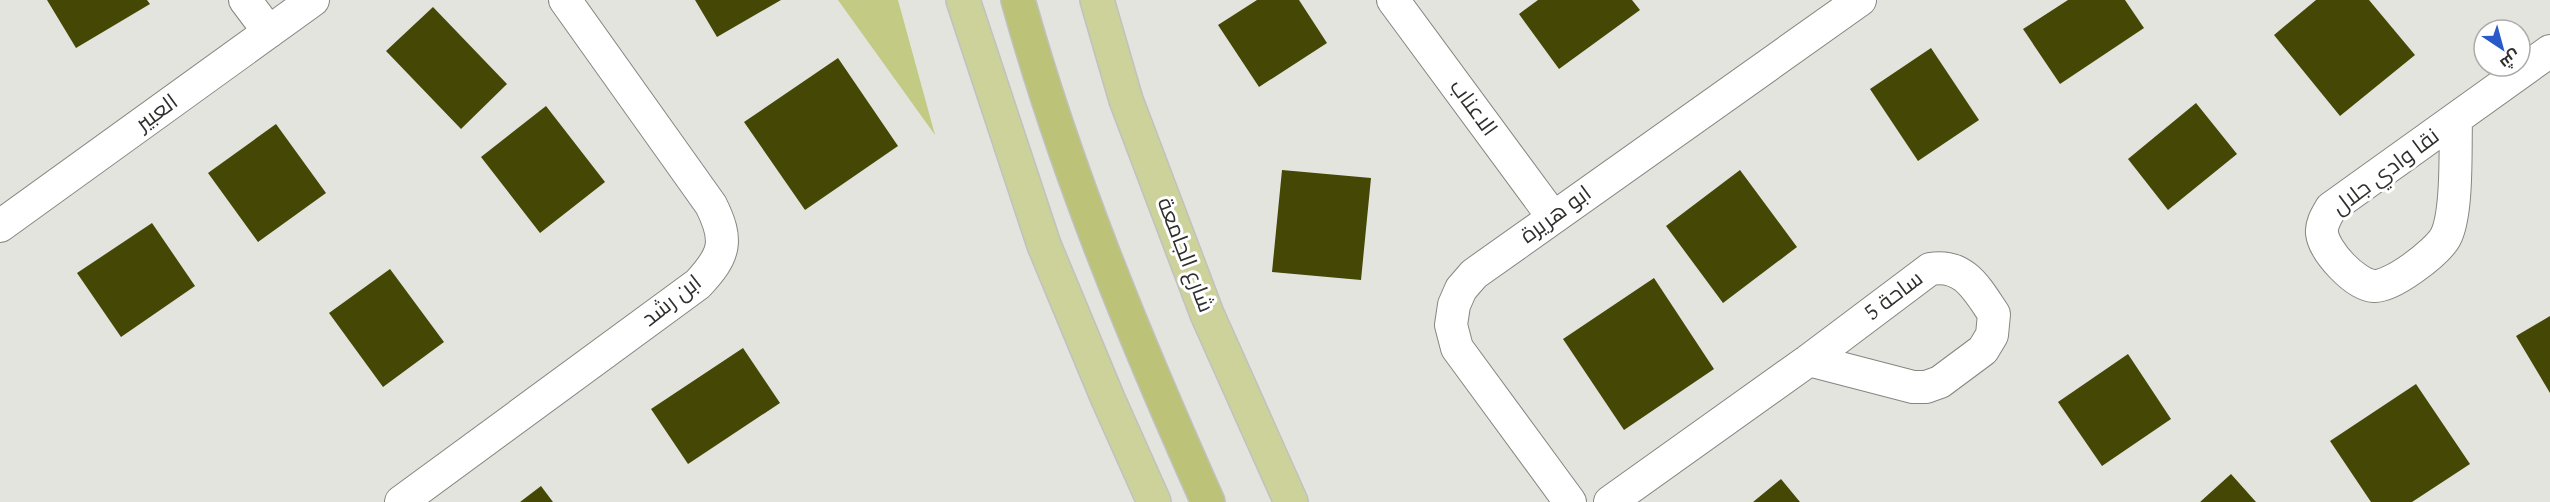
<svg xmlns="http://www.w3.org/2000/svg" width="2550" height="502" viewBox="0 0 2550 502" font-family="Spectral,Cairo,serif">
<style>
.green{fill:#c3ca83}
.building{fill:#444804}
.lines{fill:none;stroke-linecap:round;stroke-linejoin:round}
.minor-casing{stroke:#868681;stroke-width:34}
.primary-casing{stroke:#c1c1c0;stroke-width:36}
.trunk-casing{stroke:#c1c1c0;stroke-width:36}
.minor{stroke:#fff;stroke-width:32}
.primary{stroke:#cdd29a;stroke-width:33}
.trunk{stroke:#bcc378;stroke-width:33}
.labels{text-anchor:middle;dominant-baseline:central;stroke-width:6;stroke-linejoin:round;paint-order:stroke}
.street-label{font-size:22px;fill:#2f2f2d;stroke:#fff}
</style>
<rect width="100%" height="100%" fill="#e4e4df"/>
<!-- green -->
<path class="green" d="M838,0H898L935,135Z"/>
<!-- building -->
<path class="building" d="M47,0H147L150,4L76,48Z
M695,0H781L717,37Z
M1257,0H1299L1327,43L1259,87L1218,25Z
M1538,0H1632L1640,10L1559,69L1519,14Z
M2068,0H2125L2144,28L2060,84L2023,29Z
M2316,0H2369L2415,55L2340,116L2274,35Z
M433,7L507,84L461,129L386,51Z
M1931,48L1979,120L1918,161L1870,89Z
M838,58L898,146L805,210L744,122Z
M2196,103L2237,154L2168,210L2128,159Z
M546,106L605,182L540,233L481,157Z
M276,124L326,193L258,242L208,173Z
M1282,170L1371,178L1361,280L1272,272Z
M1740,170L1797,247L1723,303L1666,226Z
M152,223L195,286L121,337L77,273Z
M390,269L444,342L383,387L329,313Z
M1654,278L1714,369L1624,430L1563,339Z
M2550,316V393L2516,336Z
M743,348L780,403L688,464L651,409Z
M2128,354L2171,419L2102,466L2058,402Z
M2416,384L2470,464L2412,502H2371L2330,441Z
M2231,474L2256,502H2200Z
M1781,479L1800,502H1753Z
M541,486L553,502H520Z"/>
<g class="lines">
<defs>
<path id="minor" d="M245,0L269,32
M1393,0L1553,217
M2456,120C2455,148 2458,215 2445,238C2436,253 2392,287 2374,286C2355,285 2324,251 2322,233C2321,224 2327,215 2331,208L2550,51
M0,226L313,0
M401,502L698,284C725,255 729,241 711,205L565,0
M1570,502L1457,348L1451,325L1454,305L1461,289L1474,274L1860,0
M1610,502L1809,360L1930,269C1964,263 1977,289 1994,314L1992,335L1983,350L1940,382L1926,387H1913L1809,360"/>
<path id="primary" d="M963,0L1044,245L1108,399L1154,502
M1097,0L1126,100L1207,314L1291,502"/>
<path id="trunk" d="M1018,0C1066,172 1135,339 1208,502"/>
</defs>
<!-- minor casing -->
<use href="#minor" class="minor-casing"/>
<!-- primary casing -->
<use href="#primary" class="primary-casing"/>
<!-- trunk casing -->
<use href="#trunk" class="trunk-casing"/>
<!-- minor -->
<use href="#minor" class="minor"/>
<!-- primary -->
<use href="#primary" class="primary"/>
<!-- trunk -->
<use href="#trunk" class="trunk"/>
</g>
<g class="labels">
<!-- street labels -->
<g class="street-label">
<text transform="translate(1473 108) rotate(54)">الاعناب</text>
<text transform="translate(157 113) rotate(-36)">العبير</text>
<text transform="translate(2386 172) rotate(-37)">نقا وادي جلال</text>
<text transform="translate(1556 215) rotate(-36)">ابو هريرة</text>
<text transform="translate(1185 255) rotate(69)">شارع الجامعة</text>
<text transform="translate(1894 296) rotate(-37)">ساحة 5</text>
<text transform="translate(672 301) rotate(-38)">ابن رشد</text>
</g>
</g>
<!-- north arrow -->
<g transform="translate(2502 48) rotate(144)"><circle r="28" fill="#ffffff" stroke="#acacab" stroke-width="1.5"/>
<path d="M0-4.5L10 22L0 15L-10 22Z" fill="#295ac9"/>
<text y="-9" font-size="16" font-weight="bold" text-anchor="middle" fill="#2f2f2d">ش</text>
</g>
</svg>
